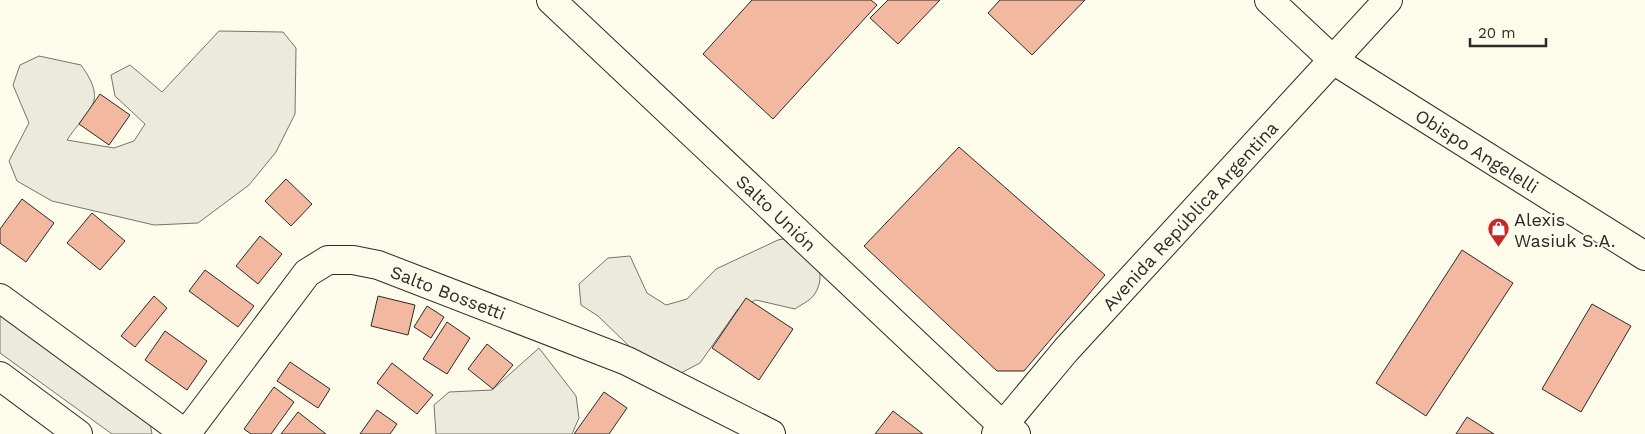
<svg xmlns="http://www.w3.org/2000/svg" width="1645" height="434" viewBox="0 0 1645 434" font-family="'Work Sans',sans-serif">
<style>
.green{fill:#ecebdb;stroke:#74746e}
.building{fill:#f2b8a0;stroke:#2b2b2b}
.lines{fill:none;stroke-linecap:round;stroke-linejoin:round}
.minor-casing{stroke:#2b2b2b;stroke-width:30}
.major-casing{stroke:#2b2b2b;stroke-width:30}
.minor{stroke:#fdfbea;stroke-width:28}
.major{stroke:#fdfbea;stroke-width:28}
.labels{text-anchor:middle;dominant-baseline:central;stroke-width:4;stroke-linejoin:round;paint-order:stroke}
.street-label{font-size:18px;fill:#2b2b2b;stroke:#fdfbea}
.poi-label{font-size:18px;fill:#2b2b2b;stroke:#fdfbea;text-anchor:start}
</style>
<rect width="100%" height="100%" fill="#fdfbea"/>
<!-- green -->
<path class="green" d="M219,31L283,32L296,48L295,114L276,152L249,185L198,223L154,225L52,201L17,181L9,161L29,123L13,85L20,65L39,56L81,65C109,104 88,108 67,140L114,148L134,141L145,124L115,96L111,75L130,65L162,92Z
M799,236C813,251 829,274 814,295C810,301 800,305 795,309L756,300L738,309L700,363L679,374L657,373L598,316L581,305L579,284L608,258L630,256L647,293L666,305L687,299L716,269L778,240Z
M0,311L150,424L152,434H112L0,353Z
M539,348L576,396L579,418L572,434H436L434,405L449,392L492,390Z"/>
<!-- building -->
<path class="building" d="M752,0H871L877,5L773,119L703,54Z
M888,0H940L898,44L870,18Z
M1000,0H1085L1032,55L988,13Z
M100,94L130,115L109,145L79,124Z
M959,147L1105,275L1024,371H997L864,246Z
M286,179L312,204L291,226L265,201Z
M22,199L54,223L26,262L0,243V229Z
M92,213L125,241L100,270L67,243Z
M260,236L282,254L258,284L236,266Z
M1462,250L1513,283L1426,416L1376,383Z
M205,270L254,306L238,327L189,291Z
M154,296L167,308L135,347L121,336Z
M378,296L415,305L408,335L371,326Z
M746,298L793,329L759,380L712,348Z
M1592,304L1631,326L1581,412L1542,389Z
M427,306L444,317L431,338L414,327Z
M447,322L470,338L447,374L423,359Z
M165,331L207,361L187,390L145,360Z
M487,344L513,365L493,389L468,369Z
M290,362L330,389L318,408L277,381Z
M392,363L433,395L417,414L377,383Z
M274,387L294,402L271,434H251L244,429Z
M604,392L627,408L609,434H574Z
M377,410L397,424L390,434H360Z
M893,411L923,434H875Z
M298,412L326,434H281Z
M1467,417L1494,434H1456Z"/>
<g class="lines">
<defs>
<g id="minor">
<path id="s1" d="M551,0L1002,425L1016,434"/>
<path id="s2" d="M1269,0L1333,60L1645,256"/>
<path d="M0,376L78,434"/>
<path id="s3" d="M186,434L307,273L328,260H353L378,265L627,361L771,434"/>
</g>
<g id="major">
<path d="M0,298L186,434"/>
<path id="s4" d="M996,434L1066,350L1388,0"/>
</g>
</defs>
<!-- minor casing -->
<use href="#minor" class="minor-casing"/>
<!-- major casing -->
<use href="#major" class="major-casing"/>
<!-- minor -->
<use href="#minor" class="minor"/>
<!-- major -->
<use href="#major" class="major"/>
</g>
<!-- icons -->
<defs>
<symbol id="shop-pin" viewBox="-11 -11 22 30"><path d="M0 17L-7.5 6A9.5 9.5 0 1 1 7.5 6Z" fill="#c62828" stroke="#fdfbea"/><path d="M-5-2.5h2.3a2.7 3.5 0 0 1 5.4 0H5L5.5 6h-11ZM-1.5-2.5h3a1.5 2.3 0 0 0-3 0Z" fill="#fff"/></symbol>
</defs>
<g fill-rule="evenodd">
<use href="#shop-pin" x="1486" y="216" width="25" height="34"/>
</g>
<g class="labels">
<!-- street labels -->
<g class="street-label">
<text stroke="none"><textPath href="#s2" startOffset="258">Obispo Angelelli</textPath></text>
<text stroke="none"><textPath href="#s1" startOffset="310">Salto Unión</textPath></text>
<text stroke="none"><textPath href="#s4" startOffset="292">Avenida República Argentina</textPath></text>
<text stroke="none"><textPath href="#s3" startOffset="352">Salto Bossetti</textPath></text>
</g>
<!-- poi labels -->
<g class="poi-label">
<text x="1514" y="219">Alexis<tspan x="1514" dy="21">Wasiuk S.A.</tspan></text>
</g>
</g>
<!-- scale -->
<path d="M1470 38v8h76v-8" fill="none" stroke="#2b2b2b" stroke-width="2.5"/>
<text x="1478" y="38" font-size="15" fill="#2b2b2b" stroke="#fdfbea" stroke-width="4" paint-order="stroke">20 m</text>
</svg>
